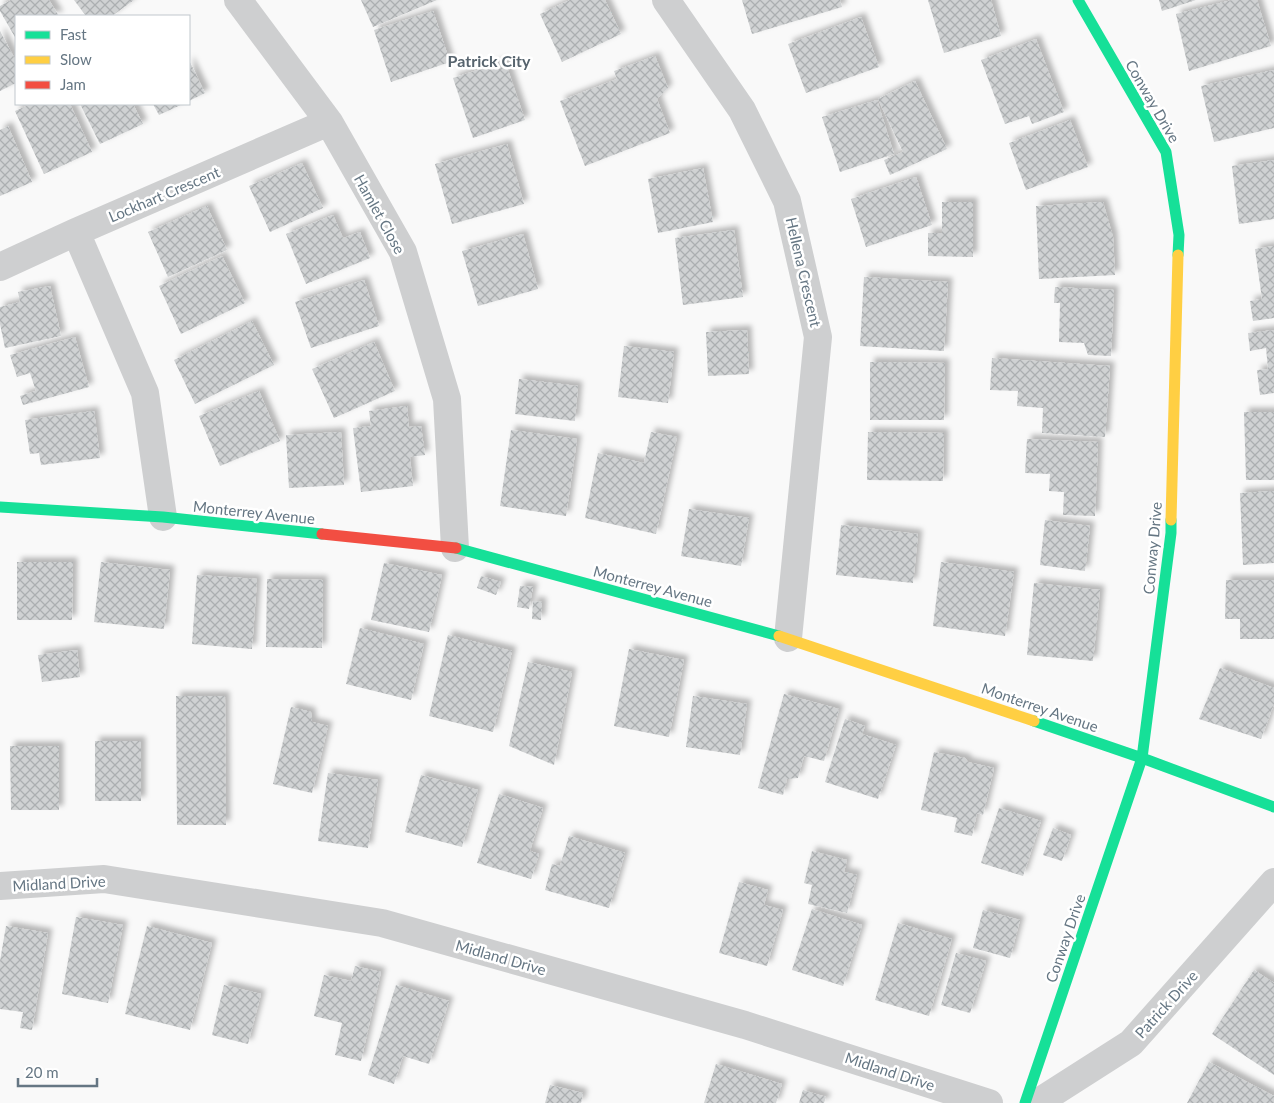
<svg xmlns="http://www.w3.org/2000/svg" width="1274" height="1103" viewBox="0 0 1274 1103" font-family="Lato,sans-serif">
<style>
.building{fill:url(#building-cross-hatch);filter:url(#shadow)}
.lines{fill:none;stroke-linecap:round;stroke-linejoin:round}
.street{stroke:#cecfd0;stroke-width:28}
.fast{stroke:#16e098;stroke-width:11}
.slow{stroke:#ffcf43;stroke-width:11}
.jam{stroke:#f24e42;stroke-width:11}
.labels{text-anchor:middle;dominant-baseline:central;stroke-width:5;stroke-linejoin:round;paint-order:stroke}
.street-label{font-size:15px;fill:#657683;stroke:#fff}
.neighbourhood-label{font-size:16px;font-weight:bold;fill:#57646e;stroke:#fff}
</style>
<defs>
<pattern id="building-cross-hatch" width="8" height="8" patternUnits="userSpaceOnUse" patternTransform="scale(1.25)"><rect width="8" height="8" fill="#d0d2d3"/><path d="M0 0l8 8M0 8l8-8" fill="none" stroke="#acafb1"/></pattern>
<filter id="shadow"><feDropShadow dx="4.5" dy="-4.5" stdDeviation="2.5" flood-color="#0004"/></filter>
</defs>
<rect width="100%" height="100%" fill="#f9f9f9"/>
<!-- building -->
<path class="building" d="M11,0H49L59,16H16V39L0,11V6Z
M74,0H134L112,16H86Z
M361,0H437L373,27Z
M570,0H605L621,34L562,62L540,14Z
M742,0H840L842,7L752,34Z
M928,0H991L1001,36L944,53Z
M1159,0H1196L1162,11Z
M1232,0H1257L1271,46L1189,71L1176,14Z
M433,11L450,62L391,82L374,30Z
M861,17L879,67L806,93L788,44Z
M0,31L16,61V83L0,91Z
M1036,39L1064,112L1032,124L1029,116L1005,124L981,60Z
M655,56L668,88L657,99L670,133L585,166L560,101L617,79L614,71Z
M189,60L205,93L189,101Z
M505,61L525,120L473,138L453,78Z
M1274,70V128L1214,142L1201,86Z
M915,81L947,149L890,175L884,160L903,152L878,99Z
M877,100L894,154L840,172L822,117Z
M31,104H70L92,152L44,174L15,111Z
M80,104H133L143,124L100,144Z
M153,104H183L159,115Z
M1070,120L1088,167L1026,190L1009,143Z
M8,126L32,182L0,196V130Z
M507,144L524,204L452,224L435,164Z
M1274,160V219L1239,224L1232,166Z
M302,163L323,208L270,232L249,186Z
M703,168L713,222L658,233L648,179Z
M916,177L932,225L866,247L851,199Z
M942,202H973V257L928,256V233H942Z
M1103,202L1113,237L1115,275L1039,279L1036,206Z
M207,206L227,250L168,277L148,232Z
M333,215L343,238L360,232L370,258L306,284L286,234Z
M734,230L743,297L683,305L675,238Z
M523,234L538,289L478,306L462,251Z
M1274,246V318L1253,321L1250,301L1262,299L1255,249Z
M222,256L245,303L181,334L159,286Z
M864,277L948,282L944,351L860,346Z
M364,280L379,326L311,348L295,302Z
M50,286L61,336L5,348L0,324V307L20,302L18,292Z
M1055,287L1114,290L1111,356L1088,355L1084,343L1059,342L1060,303H1054Z
M252,321L274,365L195,404L174,360Z
M747,330L749,374L708,376L706,332Z
M1274,330V393L1260,395L1257,370L1268,369L1266,348L1250,351L1248,333Z
M75,337L89,387L23,405L20,396L36,391L30,373L17,377L10,355Z
M374,342L395,391L334,418L312,369Z
M624,346L674,352L668,403L618,397Z
M992,358L1110,366L1105,437L1042,433L1043,408L1017,406L1018,391L990,390Z
M870,362L945,363L944,420H870Z
M519,379L578,386L575,421L515,414Z
M259,391L280,441L220,466L199,416Z
M407,406L409,427L421,426L425,455L410,457L413,486L361,492L353,428L371,426L369,411Z
M94,411L100,458L41,465L39,453L30,454L25,420Z
M1244,412H1274V480H1246Z
M511,430L577,439L566,516L500,506Z
M341,432L344,485L289,488L286,435Z
M651,432L677,437L656,534L585,518L598,453L644,463Z
M868,432L944,433L943,481L867,480Z
M1027,439L1098,442L1095,516L1063,515L1064,492L1049,491L1050,474L1025,473Z
M1274,491V563L1243,565L1240,493Z
M689,509L749,518L741,566L681,556Z
M1045,520L1090,526L1085,571L1040,565Z
M841,525L918,534L913,583L836,575Z
M17,562H73L72,620H17Z
M101,562L170,570L164,629L94,622Z
M941,562L1014,572L1005,636L933,626Z
M384,563L442,575L429,632L371,620Z
M197,575L257,579L252,649L192,644Z
M481,576L501,582L496,595L477,588Z
M267,579L323,580L322,648L266,647Z
M1226,580H1274V639H1240V619H1225Z
M1034,583L1100,590L1093,661L1027,655Z
M520,586L533,587L529,609L517,607Z
M533,601L542,602L541,620L532,619Z
M360,628L424,644L411,700L346,684Z
M448,635L512,651L493,732L429,716Z
M629,649L684,660L669,737L614,726Z
M77,650L80,677L42,682L38,655Z
M528,662L572,672L554,765L509,746Z
M1220,668L1274,688V704L1261,739L1199,719Z
M784,694L839,709L824,761L804,756L798,778L787,779L783,795L758,788Z
M176,696H225L226,825H177Z
M693,696L747,704L740,755L686,747Z
M291,707L311,712L312,722L328,726L312,793L273,784Z
M845,719L865,726L862,734L896,745L878,799L825,782Z
M95,741H141V801H95Z
M10,746H59V810H11Z
M934,752L965,758L968,762L994,768L983,815L977,813L972,836L954,832L957,818L921,810Z
M328,773L378,780L368,848L318,841Z
M421,775L478,790L462,847L405,832Z
M499,794L543,808L530,851L539,854L531,879L477,863Z
M999,808L1041,821L1023,876L981,863Z
M1053,828L1071,835L1062,861L1043,855Z
M569,836L625,853L609,908L545,890L552,864L560,866Z
M812,851L847,860L844,872L857,875L847,913L808,904L812,885L804,883Z
M739,882L768,890L764,905L783,910L767,966L719,953Z
M812,909L862,925L843,986L792,970Z
M983,910L1020,920L1010,958L973,948Z
M76,917L123,925L108,1003L62,994Z
M898,923L952,939L929,1016L875,1000Z
M6,926L48,933L32,1030L20,1028L23,1012L0,1009V961Z
M147,926L212,943L190,1030L125,1014Z
M956,953L986,961L970,1013L941,1005Z
M355,966L381,972L361,1061L335,1055L342,1023L314,1016L324,975L351,981Z
M1254,970L1274,983V1075L1212,1034Z
M224,985L261,994L248,1044L212,1035Z
M396,985L449,1001L429,1064L403,1056L394,1084L368,1075Z
M1209,1062L1274,1096V1103H1187Z
M716,1064L782,1084L776,1103H704Z
M550,1085L583,1093L581,1103H545Z
M803,1090L826,1097L824,1103H799Z"/>
<g class="lines">
<!-- street -->
<path class="street" d="M238,0L329,122L403,252L447,399L455,548
M666,0L742,110L787,201L818,337L788,638
M76,232L145,393L163,517
M0,267L76,232L329,122
M0,886L104,879L382,923L745,1025L989,1103
M1037,1103L1131,1043L1274,882"/>
<!-- fast -->
<path class="fast" d="M1078,0L1166,152L1179,235L1178,255
M0,507L163,517L322,534
M456,548L779,636
M1034,721L1142,758L1274,807
M1025,1103L1142,758L1171,533V520"/>
<!-- slow -->
<path class="slow" d="M1171,520L1178,255
M779,636L1034,721"/>
<!-- jam -->
<path class="jam" d="M322,534L456,548"/>
</g>
<g class="labels">
<!-- street labels -->
<g class="street-label">
<text transform="translate(1153 101) rotate(60)">Conway Drive</text>
<text transform="translate(164 194) rotate(-23)">Lockhart Crescent</text>
<text transform="translate(380 214) rotate(61)">Hamlet Close</text>
<text transform="translate(804 272) rotate(77)">Hellena Crescent</text>
<text transform="translate(254 512) rotate(6)">Monterrey Avenue</text>
<text transform="translate(1152 548) rotate(-85)">Conway Drive</text>
<text transform="translate(653 586) rotate(15)">Monterrey Avenue</text>
<text transform="translate(1040 707) rotate(19)">Monterrey Avenue</text>
<text transform="translate(59 883) rotate(-3)">Midland Drive</text>
<text transform="translate(1065 938) rotate(-71)">Conway Drive</text>
<text transform="translate(501 957) rotate(16)">Midland Drive</text>
<text transform="translate(1166 1004) rotate(-48)">Patrick Drive</text>
<text transform="translate(890 1071) rotate(18)">Midland Drive</text>
</g>
<!-- neighbourhood labels -->
<g class="neighbourhood-label">
<text x="489" y="60">Patrick City</text>
</g>
</g>
<!-- legend -->
<rect x="15" y="15" width="175" height="90" fill="#ffffff" stroke="#c1c8cd"/>
<rect x="25" y="31" width="25" height="8" fill="#16e098" stroke="#c1c8cd"/>
<text x="60" y="40" font-size="15" fill="#657683">Fast</text>
<rect x="25" y="56" width="25" height="8" fill="#ffcf43" stroke="#c1c8cd"/>
<text x="60" y="65" font-size="15" fill="#657683">Slow</text>
<rect x="25" y="81" width="25" height="8" fill="#f24e42" stroke="#c1c8cd"/>
<text x="60" y="90" font-size="15" fill="#657683">Jam</text>
<!-- scale -->
<path d="M18 1078v8h79v-8" fill="none" stroke="#657683" stroke-width="2.5"/>
<text x="25" y="1078" font-size="15" fill="#657683" stroke="#ffffff" stroke-width="4" paint-order="stroke">20 m</text>
</svg>
